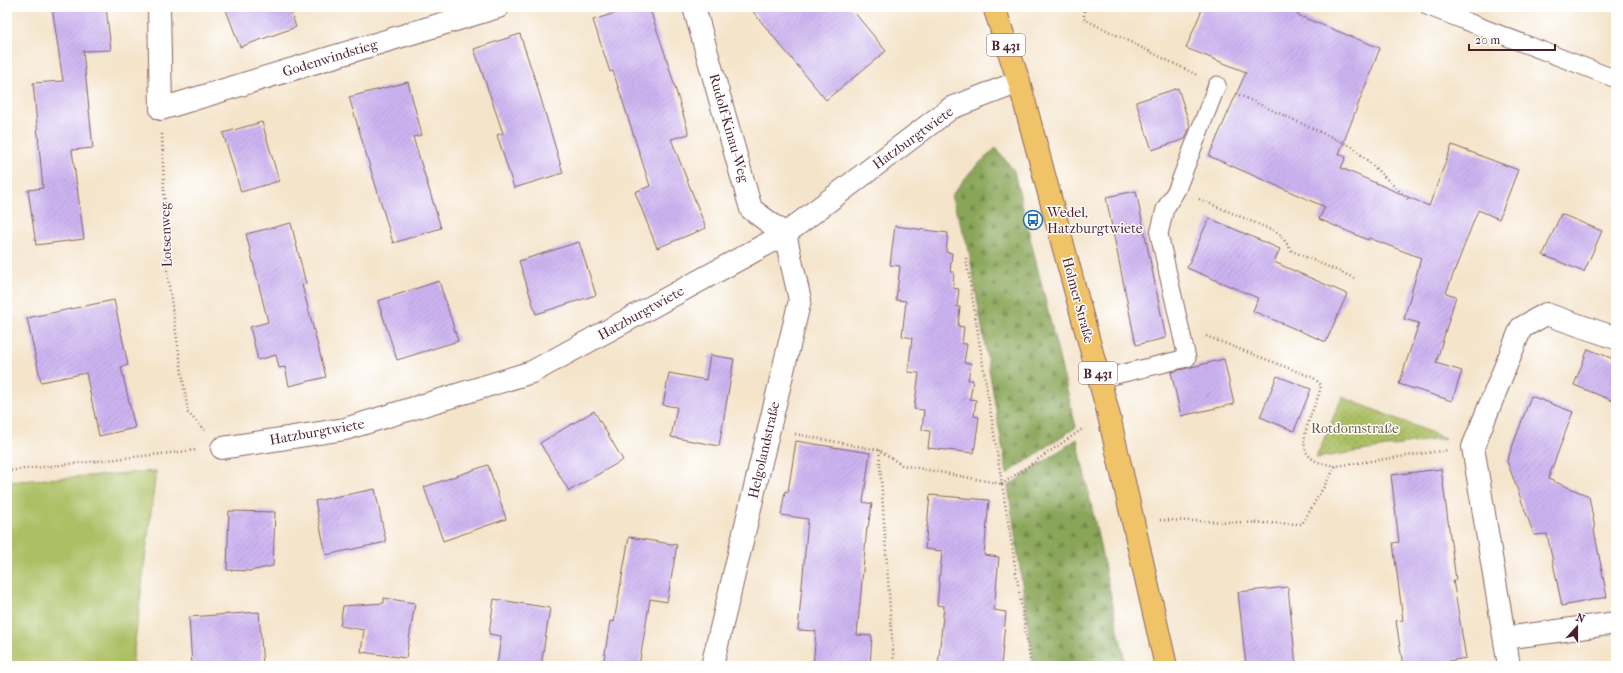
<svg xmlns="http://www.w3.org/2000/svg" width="1623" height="673" viewBox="0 0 1623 673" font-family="'IM FELL French Canon',serif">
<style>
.grass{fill:#acbf63;stroke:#7b6f47}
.forest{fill:url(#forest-firs);stroke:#6a6242}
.park{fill:url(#park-dots);stroke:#7b6f47}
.building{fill:url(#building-hatch)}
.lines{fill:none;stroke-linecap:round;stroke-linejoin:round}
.service-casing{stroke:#866463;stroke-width:19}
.minor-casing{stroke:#866463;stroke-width:24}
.primary-casing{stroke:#866463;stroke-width:24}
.path{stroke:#866463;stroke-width:2.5;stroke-dasharray:1 3;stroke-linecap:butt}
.service{stroke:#fff;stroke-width:17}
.minor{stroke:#fff;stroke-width:22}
.primary{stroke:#f0c369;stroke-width:22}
.labels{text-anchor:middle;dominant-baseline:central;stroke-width:3;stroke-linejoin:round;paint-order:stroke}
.shield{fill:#fff;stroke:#80626b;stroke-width:1}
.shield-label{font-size:13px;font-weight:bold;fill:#4a1f2b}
.street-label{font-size:14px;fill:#4a1f2b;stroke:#fff}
.poi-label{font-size:14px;fill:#4a1f2b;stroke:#fff;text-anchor:start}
.park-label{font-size:14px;fill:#6c573f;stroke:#fff}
</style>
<defs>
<pattern id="forest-firs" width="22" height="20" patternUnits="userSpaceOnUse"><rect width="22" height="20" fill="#89a659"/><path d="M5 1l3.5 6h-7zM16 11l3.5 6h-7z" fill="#72874a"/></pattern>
<pattern id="park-dots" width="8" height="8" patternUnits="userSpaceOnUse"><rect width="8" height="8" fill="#acbf63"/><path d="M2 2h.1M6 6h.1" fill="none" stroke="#8e9b52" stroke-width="1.8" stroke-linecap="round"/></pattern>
<pattern id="building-hatch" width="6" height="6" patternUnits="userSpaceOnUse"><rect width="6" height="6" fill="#ccb4f1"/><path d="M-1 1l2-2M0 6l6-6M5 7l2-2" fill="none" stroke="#b19acf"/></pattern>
</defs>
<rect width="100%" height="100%" fill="#fff"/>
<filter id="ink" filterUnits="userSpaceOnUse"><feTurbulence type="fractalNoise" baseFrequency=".025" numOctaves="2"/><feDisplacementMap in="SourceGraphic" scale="8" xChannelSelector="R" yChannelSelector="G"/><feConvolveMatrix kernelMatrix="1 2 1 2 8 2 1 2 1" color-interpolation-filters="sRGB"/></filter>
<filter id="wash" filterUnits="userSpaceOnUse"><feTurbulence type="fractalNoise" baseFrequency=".012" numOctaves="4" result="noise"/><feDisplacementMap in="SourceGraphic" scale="16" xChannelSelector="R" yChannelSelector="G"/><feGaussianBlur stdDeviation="0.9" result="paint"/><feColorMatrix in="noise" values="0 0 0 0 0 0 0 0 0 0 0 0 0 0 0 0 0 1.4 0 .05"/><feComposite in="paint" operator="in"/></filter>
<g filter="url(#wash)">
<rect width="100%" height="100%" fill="#f4e4ca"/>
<!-- grass -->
<path class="grass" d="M156,471L132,666H7V482Z"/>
<!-- forest -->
<path class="forest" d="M996,148L1014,171L1076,427L1007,474L968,246L951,196L972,170Z
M1077,439L1126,666H1034L1008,486Z"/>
<!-- park -->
<path class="park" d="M1342,397L1445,438L1316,458Z"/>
<g id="blocks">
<!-- building -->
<path class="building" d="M52,7H106L111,50L83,51L93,148L72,150L84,239L36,245L28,190L43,188L33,83L63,81Z
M225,7H289L296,27L240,47Z
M634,7H649L665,54L689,134L671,139L706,228L657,248L635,192L650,186L613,71L610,72L593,20Z
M749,7H850L886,51L826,100Z
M1203,7H1300L1297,15L1380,48L1339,154L1346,157L1341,168L1429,206L1452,145L1518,170L1499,219L1478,210L1446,293L1456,296L1436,363L1462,371L1452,401L1399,384L1419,323L1404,319L1421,258L1369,238L1368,240L1319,219L1325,207L1209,156L1246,72L1186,48Z
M520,34L538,89L563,173L514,188L497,135L503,133L474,49Z
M408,82L422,135L413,137L441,228L393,243L349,97Z
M1178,88L1190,126L1185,139L1152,150L1136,102Z
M262,122L279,181L241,192L223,133Z
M1136,191L1166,338L1136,345L1106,197Z
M1561,214L1602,231L1584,272L1543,255Z
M1209,218L1280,249L1274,262L1347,294L1326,342L1253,311L1258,298L1187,268Z
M291,223L306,284L302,285L326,377L289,386L285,367L279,368L276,355L258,360L250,327L268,322L246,234Z
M895,226L948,233L946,252L952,253L950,272H954L953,288L959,289L957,307H960L958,326L964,327L962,344H967L964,363H971L968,380H973L970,399L976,400L974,416L979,417L974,453L928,448L930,431L922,430L924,410L914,409L919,373L908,372L912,338L902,336L906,301L896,300L900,266L890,265Z
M579,242L596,295L536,314L519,261Z
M439,281L458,341L397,360L378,301Z
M114,300L128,365L121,367L135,428L99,436L86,373L41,382L27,318Z
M1588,349L1616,360V402L1574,385Z
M710,355L734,359L719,446L671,437L677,407L663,405L669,373L706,380Z
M1224,359L1234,404L1181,416L1171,372Z
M1277,376L1311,389L1294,431L1260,417Z
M1531,396L1573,412L1548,479L1589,496L1595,529L1594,530L1607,597L1562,606L1547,534L1534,535L1507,461Z
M594,411L623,460L569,491L540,443Z
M796,441L870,453L863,502L872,504L868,527H867L857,635L872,636L870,666H813L816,631L798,630L808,519L781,515L785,491L788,492Z
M488,465L506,519L443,541L424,487Z
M1441,469L1456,580H1453L1466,658L1421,666H1403L1396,621L1403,620L1393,543L1399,542L1391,475Z
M375,489L386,542L326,555L315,501Z
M930,495L989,500L984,555L999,557L994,610L1006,612L1001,666H938L944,606L937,605L942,551L925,549Z
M229,511L275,512L273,566L250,571L227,570Z
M629,537L677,545L667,602L650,599L639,666H603L610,621L614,622Z
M1288,587L1296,666H1246L1238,592Z
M384,598L415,603L406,658L361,652L364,630L340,626L343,606L384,603Z
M494,599L550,608L541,666H497L501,636L489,634Z
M259,612L263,666H192L189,617Z"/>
</g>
</g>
<g filter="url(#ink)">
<use href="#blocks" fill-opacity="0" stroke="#866463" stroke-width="1"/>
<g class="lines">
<defs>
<path id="service" d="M1429,7L1616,79
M1099,379L1187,358L1159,234L1165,209L1177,189L1217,85"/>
<path id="minor" d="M159,7L161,109L498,7
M694,7L751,209L785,234
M222,448L345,429L532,372L785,234L951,108L1019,82
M1505,638L1616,623
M712,666L800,300L785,234
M1509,666L1473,447L1521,328L1546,314L1616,338"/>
<path id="primary" d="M994,7L1019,82L1108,412L1166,666"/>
</defs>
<!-- service casing -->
<use href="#service" class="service-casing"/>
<!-- minor casing -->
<use href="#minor" class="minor-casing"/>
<!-- primary casing -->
<use href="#primary" class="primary-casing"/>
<!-- path -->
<path class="path" d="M1084,7V19L1197,75
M1239,95L1353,147L1410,201
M162,134L167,272L188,413L205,430
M1199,199L1279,233L1292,251L1354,278
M966,258L1002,484L1084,428
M1206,336L1314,378L1321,385C1318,407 1287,449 1318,462C1323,464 1330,465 1336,466L1448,450
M795,434L879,450L902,465L1002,484L1031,666
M879,450L894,666
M7,471L197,450
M1160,520L1302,524L1336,466"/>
<!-- service -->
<use href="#service" class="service"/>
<!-- minor -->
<use href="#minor" class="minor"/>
<!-- primary -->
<use href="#primary" class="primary"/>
</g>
</g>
<!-- icons -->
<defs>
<symbol id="bus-ring" viewBox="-11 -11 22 22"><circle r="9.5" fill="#fff" stroke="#1f6fb2" stroke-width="1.5"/><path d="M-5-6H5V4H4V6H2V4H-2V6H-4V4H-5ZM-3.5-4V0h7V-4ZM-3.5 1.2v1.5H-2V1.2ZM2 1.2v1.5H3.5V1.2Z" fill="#1f6fb2"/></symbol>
</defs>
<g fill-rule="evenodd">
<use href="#bus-ring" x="1022" y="209" width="22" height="22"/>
</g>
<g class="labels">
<!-- shield labels -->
<g class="shield">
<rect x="987" y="34" width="38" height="22" rx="3"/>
<rect x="1079" y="362" width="38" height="22" rx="3"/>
</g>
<g class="shield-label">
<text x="1006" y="45">B 431</text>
<text x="1098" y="373">B 431</text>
</g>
<!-- street labels -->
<g class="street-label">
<text transform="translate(330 58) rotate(-17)">Godenwindstieg</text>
<text transform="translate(729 128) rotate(74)">Rudolf-Kinau-Weg</text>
<text transform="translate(913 138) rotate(-36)">Hatzburgtwiete</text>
<text transform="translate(166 235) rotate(-92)">Lotsenweg</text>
<text transform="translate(1078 300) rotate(75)">Holmer Straße</text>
<text transform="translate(641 313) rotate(-29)">Hatzburgtwiete</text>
<text transform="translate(317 432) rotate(-10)">Hatzburgtwiete</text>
<text transform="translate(764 450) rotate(-77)">Helgolandstraße</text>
</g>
<!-- poi labels -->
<g class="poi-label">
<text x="1047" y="212">Wedel,<tspan x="1047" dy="16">Hatzburgtwiete</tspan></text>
</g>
<!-- park labels -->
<g class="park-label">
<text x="1355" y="428">Rotdornstraße</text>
</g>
</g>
<!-- margin -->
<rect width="1623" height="673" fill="none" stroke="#fff" stroke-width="24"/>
<!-- north arrow -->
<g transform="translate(1577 627) rotate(21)" stroke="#ffffff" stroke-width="3" paint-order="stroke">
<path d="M0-3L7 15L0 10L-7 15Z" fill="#4a1f2b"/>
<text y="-6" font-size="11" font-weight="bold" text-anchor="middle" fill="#4a1f2b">N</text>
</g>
<!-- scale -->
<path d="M1469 44v6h86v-6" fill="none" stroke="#4a1f2b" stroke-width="2"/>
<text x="1475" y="44" font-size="12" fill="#4a1f2b" stroke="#ffffff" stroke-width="3" paint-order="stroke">20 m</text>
</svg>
